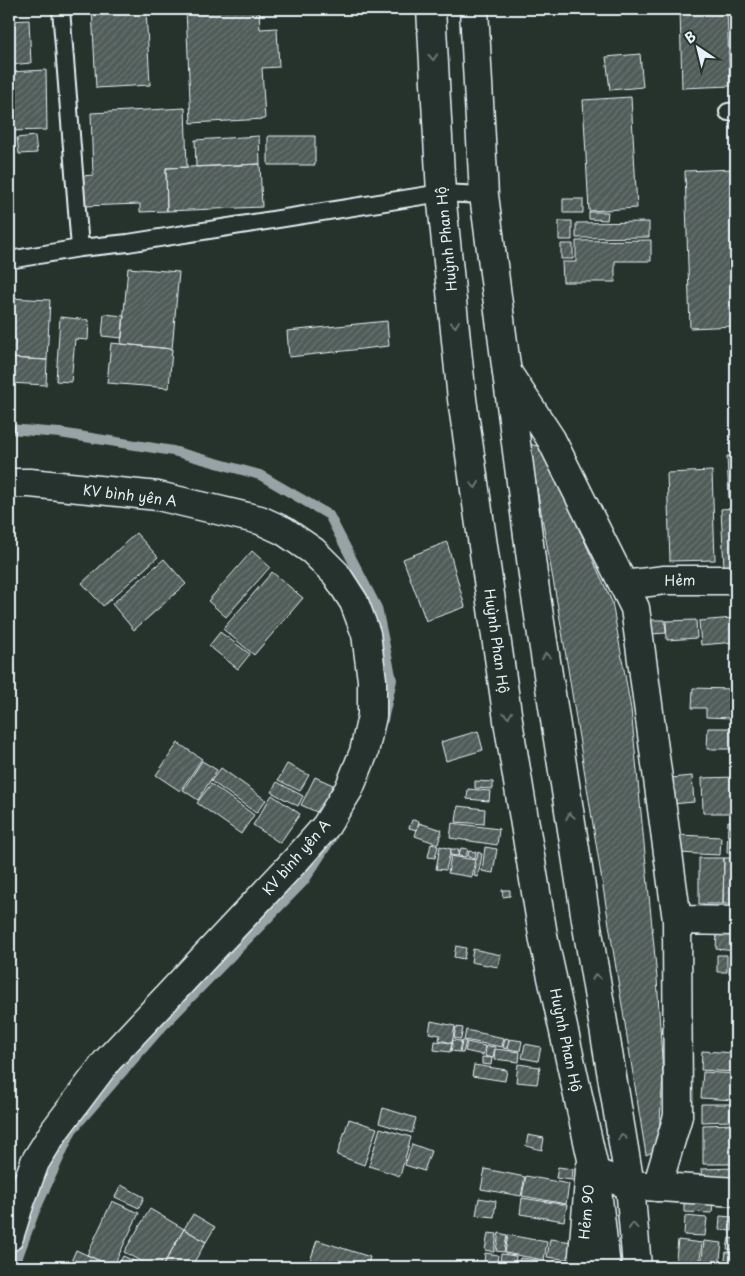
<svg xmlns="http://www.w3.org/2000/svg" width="745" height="1276" viewBox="0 0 745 1276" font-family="'Playpen Sans',sans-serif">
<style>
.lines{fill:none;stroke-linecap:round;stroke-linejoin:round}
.stream{stroke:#98a3a5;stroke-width:10}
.building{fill:url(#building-hatch);stroke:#e8f1f8}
.lane-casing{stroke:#e8f1f8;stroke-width:20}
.street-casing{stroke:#e8f1f8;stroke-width:31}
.secondary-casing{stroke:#e8f1f8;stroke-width:31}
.lane{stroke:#26332d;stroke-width:16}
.street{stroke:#26332d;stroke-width:28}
.secondary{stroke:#26332d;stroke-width:28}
.oneway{stroke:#6a7674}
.labels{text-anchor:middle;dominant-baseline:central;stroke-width:4;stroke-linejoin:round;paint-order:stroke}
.street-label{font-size:14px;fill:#e8f1f8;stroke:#26332d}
</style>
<defs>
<pattern id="building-hatch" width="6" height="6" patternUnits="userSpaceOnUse" patternTransform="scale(1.25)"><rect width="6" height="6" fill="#505c59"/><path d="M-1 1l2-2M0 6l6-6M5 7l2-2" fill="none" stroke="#697472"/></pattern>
</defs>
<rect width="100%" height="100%" fill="#26332d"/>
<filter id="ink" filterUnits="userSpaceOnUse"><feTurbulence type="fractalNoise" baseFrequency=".02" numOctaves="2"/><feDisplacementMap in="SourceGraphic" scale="10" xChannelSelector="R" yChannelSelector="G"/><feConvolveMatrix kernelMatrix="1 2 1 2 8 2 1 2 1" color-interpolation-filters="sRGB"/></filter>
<g filter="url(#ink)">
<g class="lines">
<!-- stream -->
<path class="stream" d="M9,429L60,433L173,451L260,475L329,515L377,608L392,680L383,720
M14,1267L34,1213L72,1130L158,1031L304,881L332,837"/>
</g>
<!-- building -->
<path class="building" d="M92,9H146L150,85L96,88Z
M186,9H259L260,29L277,28L279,67L262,68L265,119L191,123Z
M680,9H727L730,86L682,88Z
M29,20L31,63L9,65V21Z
M640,54L643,87L610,90L606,57Z
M46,70L47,130L9,131V72Z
M631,97L637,208L589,211L583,100Z
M185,108L187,167L166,168L167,211L140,212V204L83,206L82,176L93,175L91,113Z
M35,136L37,153L19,154L17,138Z
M259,136L260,164L196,167L195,140Z
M268,136H315V165H268Z
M260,164L262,207L167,211L166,168Z
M734,169L736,237V326L690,328L685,171Z
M563,199H583V213H563Z
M589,212H608L607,220L589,219Z
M559,221H572V240H559Z
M649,222V237L576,238V223Z
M651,240V261H615V282H563L562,262H576V241Z
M561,244H573V259H561Z
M128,268L179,272L172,349L121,344Z
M9,298L50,300L47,360L9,358Z
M104,314L124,316L122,338L102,336Z
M60,317L89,320L88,340L75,339L71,382L56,381Z
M387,321L389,346L289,357L287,331Z
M111,343L172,349L169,388L107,383Z
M9,358L47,360L46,385L9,383Z
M529,444L542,447L612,602L631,709L657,978L663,1076L658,1149L646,1155L560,619Z
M727,456H736V499H729Z
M712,471L715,560L670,561L667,473Z
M736,508V568H724L721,509Z
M136,533L158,557L103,606L82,583Z
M447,542L465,607L426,621L403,559Z
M252,551L270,567L226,617L208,601Z
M164,559L186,584L134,630L112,604Z
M272,572L303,598L254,655L223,629Z
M733,618L735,642L701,645L699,621Z
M651,620H665L666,633L652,634Z
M696,620L697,638L667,640L666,621Z
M220,632L250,654L238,669L209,646Z
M693,688L732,689V718L706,717V708H692Z
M734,690H736V722H733Z
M708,728H736V749H707Z
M478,731L483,750L446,761L441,742Z
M178,743L202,759L180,791L156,775Z
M202,761L217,770L198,800L183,790Z
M287,764L309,775L300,791L278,780Z
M221,768L266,800L256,813L211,781Z
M692,776L694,802L672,804L670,778Z
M315,777L333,785L319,813L301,805Z
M736,777V813H703L702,778Z
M475,781L493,782V789L475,788Z
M277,782L303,796L298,806L271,792Z
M211,784L254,815L241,834L197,803Z
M468,789L490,791L489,801L467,799Z
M272,795L300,814L280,843L253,825Z
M458,806L485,809L484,824L456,822Z
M412,820L419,821L417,830L409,828Z
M728,821L736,822V853H727Z
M419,823L442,830L438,844L415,836Z
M452,823L499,829L497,845L450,838Z
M679,835L721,837L720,855L678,853Z
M431,844L438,846L435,858L428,857Z
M440,846L451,849L446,870L436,869Z
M485,847L497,849L493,873L482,871Z
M461,848L468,849L466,857L458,856Z
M451,849H459L458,856L450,855Z
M469,851L476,852L475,859L468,857Z
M478,852L482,854L478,877L474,876Z
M451,856L475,860L472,877L448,873Z
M699,858H724L723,904H699Z
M724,858H736V904H723Z
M502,890H510V896L503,897Z
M717,932L736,934V951L716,949Z
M456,946L466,948L464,959L454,957Z
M473,949L501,955L498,967L471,962Z
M717,955H727V972H717Z
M730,956H736V974L729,973Z
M431,1021L455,1026L452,1043L439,1040L440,1035L429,1033Z
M456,1027L463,1028L461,1039L454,1038Z
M466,1030L504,1038L502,1047L464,1040Z
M505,1038L509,1039L507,1049L503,1048Z
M510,1039L522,1041L520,1051L508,1049Z
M453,1040L461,1041L459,1052L451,1051Z
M435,1041L452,1043L450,1052L434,1050Z
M462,1041H466L463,1053H460Z
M467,1042L485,1046L483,1055L465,1051Z
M525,1044L541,1047L538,1061L522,1058Z
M486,1046L495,1047L493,1058L485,1056Z
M495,1049L520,1052L519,1062L494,1059Z
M702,1051L736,1053V1072L701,1070Z
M482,1057L492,1058L491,1065L482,1064Z
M518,1064L540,1067L537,1084L516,1082Z
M474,1065L507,1070L505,1081L472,1076Z
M703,1072L736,1074L734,1100L701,1098Z
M701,1104H730V1121L701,1122Z
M383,1108L416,1118L412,1133L379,1123Z
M349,1119L377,1128L364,1165L337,1155Z
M734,1124L733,1164H703V1125Z
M380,1128L411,1137L400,1176L369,1166Z
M528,1135L544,1138L542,1150L526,1146Z
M412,1144L431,1151L424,1171L405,1165Z
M558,1167L573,1169L572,1180L556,1178Z
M736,1168V1185L702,1186L701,1169Z
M485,1169L525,1177L521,1196L481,1189Z
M526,1176L569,1184L566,1204L522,1196Z
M121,1185L144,1197L139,1208L115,1197Z
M479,1198L496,1201L494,1217L476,1215Z
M522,1198L567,1205L564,1221L520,1214Z
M112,1201L139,1213L113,1267L87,1255Z
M684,1202L713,1203L712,1213L684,1212Z
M150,1209L184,1229L162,1267H151L124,1252Z
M193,1214L215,1227L206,1242L184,1229Z
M685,1216L707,1218L705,1236L684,1235Z
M720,1216L732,1217V1231L719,1230Z
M184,1229L206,1242L191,1267H162Z
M488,1233L497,1234L494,1252L485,1250Z
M499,1233L507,1235L504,1252L496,1251Z
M508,1235L547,1242L544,1260L505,1253Z
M729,1238L736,1239V1250L727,1249Z
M550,1239L573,1242L570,1260L547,1257Z
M317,1240L370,1257L367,1267H308Z
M678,1240L702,1243L699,1267H675Z
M704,1241L722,1243L719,1267H701Z
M76,1250L87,1255L113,1267H72L69,1266Z
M726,1252L736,1253V1267H724Z
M485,1253L498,1255L497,1264L484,1262Z
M501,1254L516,1256L515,1266L500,1264Z
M123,1256L136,1262L133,1267H117Z
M520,1258L552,1262L551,1267H518Z
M554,1261L572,1263L571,1267H553Z"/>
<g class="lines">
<defs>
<path id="lane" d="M61,9L80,248
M728,112L736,111
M9,260L80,248L128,243L441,193L484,195"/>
<path id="street" d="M507,372L551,439L635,608L677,920L678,1116L657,1187
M9,483H30L158,496L260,520L284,531L313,551L336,574L354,602L366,634L372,680V716L364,752L349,789L326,826L296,860L107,1061L55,1130L35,1162L18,1208L9,1237
M624,585L665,580H736
M677,920L736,921
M582,1267L590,1169L595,1173L630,1185"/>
<path id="secondary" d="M431,9L441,193L462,399L509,727L544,941L595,1173L606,1267
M474,9L484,195L505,358L535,590L586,920L630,1185L637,1267
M630,1185L736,1192"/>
</defs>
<!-- lane casing -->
<use href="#lane" class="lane-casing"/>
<!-- street casing -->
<use href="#street" class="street-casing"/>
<!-- secondary casing -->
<use href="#secondary" class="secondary-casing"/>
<!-- lane -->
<use href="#lane" class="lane"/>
<!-- street -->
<use href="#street" class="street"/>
<!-- secondary -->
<use href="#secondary" class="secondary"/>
</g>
<!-- one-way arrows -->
<defs><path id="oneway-chevron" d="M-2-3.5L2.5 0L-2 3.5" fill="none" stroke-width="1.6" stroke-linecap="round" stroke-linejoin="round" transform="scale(1.25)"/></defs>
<g class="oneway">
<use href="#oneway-chevron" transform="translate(433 57) rotate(87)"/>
<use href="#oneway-chevron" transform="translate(455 324) rotate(84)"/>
<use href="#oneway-chevron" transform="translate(475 485) rotate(82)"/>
<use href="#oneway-chevron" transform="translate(546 656) rotate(-99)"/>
<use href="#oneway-chevron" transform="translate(508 715) rotate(82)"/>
<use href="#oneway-chevron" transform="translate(570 816) rotate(-99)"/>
<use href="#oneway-chevron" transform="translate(596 977) rotate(-99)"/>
<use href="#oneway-chevron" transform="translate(622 1137) rotate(-99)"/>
<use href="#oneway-chevron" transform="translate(633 1226) rotate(-95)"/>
</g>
</g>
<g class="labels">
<!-- street labels -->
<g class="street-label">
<text transform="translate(446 239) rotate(-96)">Huỳnh Phan Hộ</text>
<text transform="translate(130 495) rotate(7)">KV bình yên A</text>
<text transform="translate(680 580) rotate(-1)">Hẻm</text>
<text transform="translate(497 641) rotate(82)">Huỳnh Phan Hộ</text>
<text transform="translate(296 857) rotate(-49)">KV bình yên A</text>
<text transform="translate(566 1040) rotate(78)">Huỳnh Phan Hộ</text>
<text transform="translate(586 1212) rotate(-85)">Hẻm 90</text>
</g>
</g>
<!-- margin -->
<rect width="745" height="1276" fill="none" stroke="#26332d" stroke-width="30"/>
<rect x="15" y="15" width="715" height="1246" fill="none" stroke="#e8f1f8" stroke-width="2" filter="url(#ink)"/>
<!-- north arrow -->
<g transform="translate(698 48) rotate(325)" stroke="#26332d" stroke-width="4" paint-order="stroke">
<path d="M0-4L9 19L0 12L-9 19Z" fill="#e8f1f8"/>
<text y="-8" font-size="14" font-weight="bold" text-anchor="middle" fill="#e8f1f8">B</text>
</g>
</svg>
